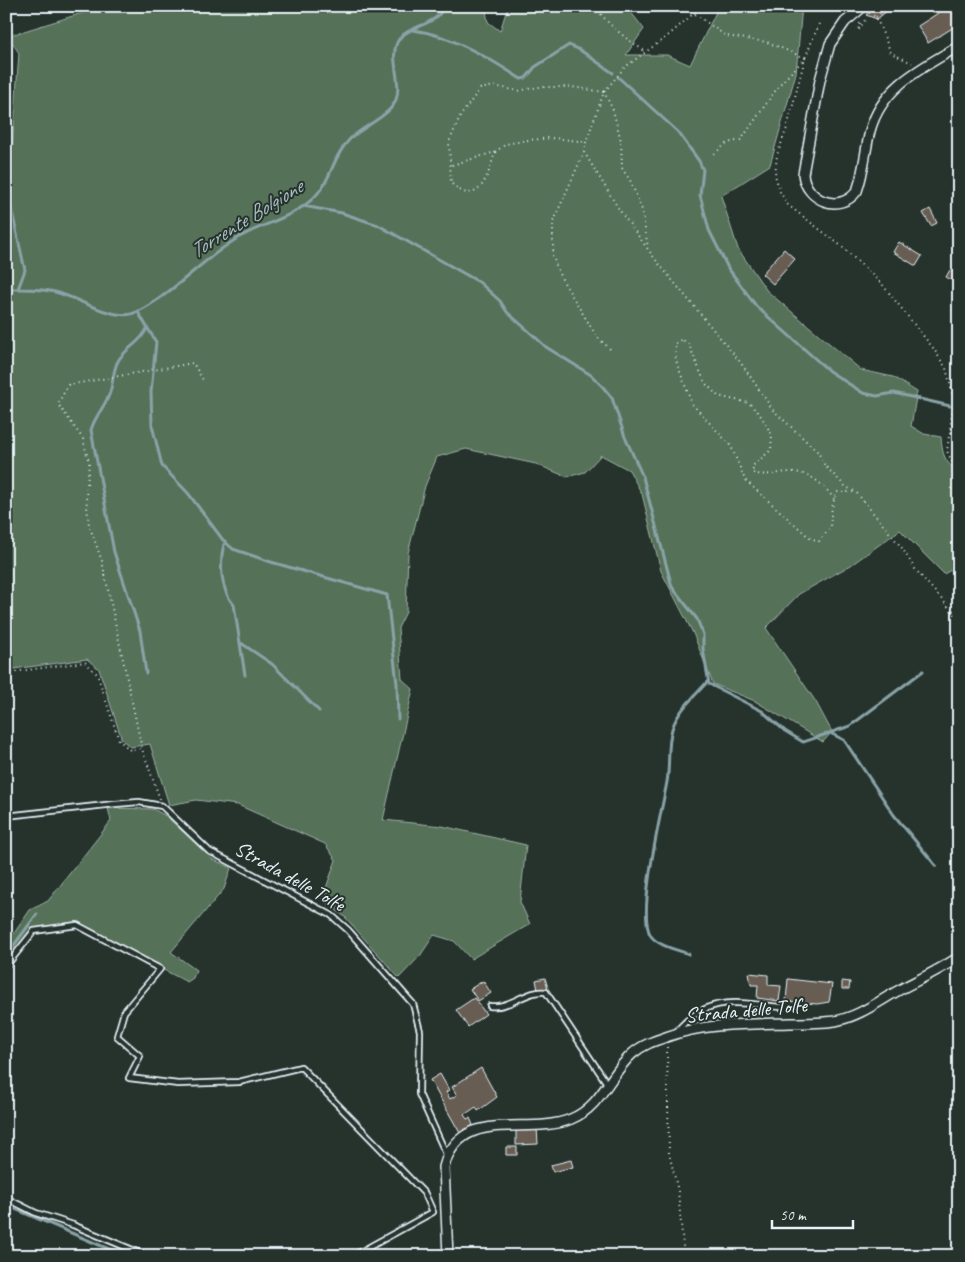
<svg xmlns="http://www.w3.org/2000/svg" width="965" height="1262" viewBox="0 0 965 1262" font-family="Caveat,sans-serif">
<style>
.green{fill:#557159;stroke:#9eb1a8}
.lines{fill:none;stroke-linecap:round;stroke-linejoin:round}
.stream{stroke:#8aa3a8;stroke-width:3}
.building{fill:#675d52;stroke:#e8f1f8}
.lane-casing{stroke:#e8f1f8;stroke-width:8}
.street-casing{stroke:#e8f1f8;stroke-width:12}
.path{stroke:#e8f1f8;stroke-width:2;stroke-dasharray:1 4;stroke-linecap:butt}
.lane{stroke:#26332d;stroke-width:4.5}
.street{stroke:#26332d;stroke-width:9}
.labels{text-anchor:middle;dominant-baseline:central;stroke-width:4;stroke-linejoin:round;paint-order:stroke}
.street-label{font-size:21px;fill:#e8f1f8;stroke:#26332d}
.water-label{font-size:22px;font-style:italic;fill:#aabdc2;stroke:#26332d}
</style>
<rect width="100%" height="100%" fill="#26332d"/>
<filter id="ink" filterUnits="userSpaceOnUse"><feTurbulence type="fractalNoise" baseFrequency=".02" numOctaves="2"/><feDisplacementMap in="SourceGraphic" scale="10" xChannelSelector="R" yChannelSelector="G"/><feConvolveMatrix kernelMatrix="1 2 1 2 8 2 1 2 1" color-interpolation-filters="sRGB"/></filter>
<g filter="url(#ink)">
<!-- green -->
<path class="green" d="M105,6H485L488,22L500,31L508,6H626L644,29L626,55H667L690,65L719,6H802L796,73L770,165L721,196L738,249L767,291L861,370L893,377L917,392L911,426L924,434L941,437C942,452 944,464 959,471V565L944,574L900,530L851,565L799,594L766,628L816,702L832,732L823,742L755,701L713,684L693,633L661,571L642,494L629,470L601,455L585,472L567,477L536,464L466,449L437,457L425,486L408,553L406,612L398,628L402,679L413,689L383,820L442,826L526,845L520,902L530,924L471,959L454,941L434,935L420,956L399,978L345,917L322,899L336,860L325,844L238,805L196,800L169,805L150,744L131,747L122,740L99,669L87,659L6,670V156L12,149L19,53L8,36Z
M108,808L153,809L166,816L212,859L231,868L224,889L171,952L196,970L193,978L187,982L77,925L34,931L6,966V945L30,910L48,901L111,821Z"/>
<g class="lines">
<!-- stream -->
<path class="stream" d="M413,30C451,35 489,58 521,79L526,78L535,67L569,45L580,50L613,73
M618,77L678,132L699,161L703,170L700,195L709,230L728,268L756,306L829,371L863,393L877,396L894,393L950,406
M11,160L8,194L25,270L18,289
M303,206L342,213L378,225L479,282L500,301L507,312L533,335L546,347L591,375L603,387L612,398L625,437L643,477L672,587L697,619L703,634V649L709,684L762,711L785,731L803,742L850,726L923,671
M6,289C23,289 39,288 55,292C76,297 110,319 131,314C142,311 151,304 160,298C187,279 209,255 238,238C259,225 285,220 305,205C333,185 329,161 349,140C360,128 388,117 395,102C404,83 387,57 399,39C409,25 440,25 443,6
M138,312L156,342L151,392L152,425L162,466L188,493L223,540L233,549L271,562L387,595L397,684L398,719
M146,330C140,344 125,348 118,361C113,370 113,383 110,392C106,406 95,415 91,430L114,552L140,631L146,673
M955,407L959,408
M225,541C219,561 220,590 234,605L245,675
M241,643L272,664L319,711
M832,734L844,740L894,815L936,866
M689,954C678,950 658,946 651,936C636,916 662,810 667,782C670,765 667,746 672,729C678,710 695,696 708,681
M6,956L37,914
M6,1205L125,1256"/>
</g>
<!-- building -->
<path class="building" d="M873,6H893L877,19L866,15Z
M949,6H959V24L928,43L918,26Z
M930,209L937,223L931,226L923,213Z
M899,242L922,256L916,266L893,252Z
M784,249L795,259L773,284L762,274Z
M950,270L959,275V284L946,277Z
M749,973L768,975V985L781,986L779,1001L757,998L758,985H751Z
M545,978L548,988L538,990L536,980Z
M788,979L832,984L829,1002L817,1004L786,1001Z
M483,981L491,993L478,1001L470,989Z
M842,981L850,982L849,989H842Z
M474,998L486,1014L468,1027L456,1010Z
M481,1068L497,1097L478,1111L476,1107L464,1115L467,1119L470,1118L473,1125L460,1133L430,1080L440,1074L449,1090L446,1092L450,1099L457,1095L452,1087Z
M537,1128L538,1144L516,1145V1129Z
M506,1147H517V1155H506Z
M571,1160L573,1167L553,1172L551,1165Z"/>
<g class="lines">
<defs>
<path id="lane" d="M6,816L115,804L139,802L162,806L209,851L331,915L348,930L413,1004L420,1031L419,1094L447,1156
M6,966L34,931L77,925L160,969L124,1012L117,1036L140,1056L129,1078L178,1084L239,1082L301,1067L425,1194L433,1212L353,1256
M490,1006C510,1009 527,989 546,992L608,1085
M677,1031C708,994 738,1003 781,1007
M6,1198L36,1213L73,1225L147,1256"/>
<path id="street" d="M864,6L845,22L830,44L820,80L803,174C806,201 840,214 857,191C864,172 865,151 870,131C882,86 922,68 959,46
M448,1256L444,1167C460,1105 528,1137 571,1119C601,1107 610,1074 632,1054C642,1045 654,1041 666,1037C704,1023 749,1024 790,1023C805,1023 820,1023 835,1021C861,1016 880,1000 903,988C922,978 941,969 959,957"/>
</defs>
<!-- lane casing -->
<use href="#lane" class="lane-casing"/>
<!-- street casing -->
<use href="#street" class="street-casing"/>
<!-- path -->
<path class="path" d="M595,6C608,26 627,39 646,52
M869,13L876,17L891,53L912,63
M695,14L726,36L767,42L805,58L780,84L741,140L727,143L713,155
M876,17L890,6
M860,23L858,31L867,17
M819,24L805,58L787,128L777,155L775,175L780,192L788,205L840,245L882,284L933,348L946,368L954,400L947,451L953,464L959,466
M495,152C489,173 479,211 451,183L449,142L461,115L480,89L494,86L518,91L538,87H572L604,92L613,110L621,141L622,168L631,182L642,210L648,248
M584,152L620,211L658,263L741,363L773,410L818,452L825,466L846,487L856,492L902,548L915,569L959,619
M452,165L495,152L506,144L528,140L554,138L586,142
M610,349L597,337L560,276L553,257V222L584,152L586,142L604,92L625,67L669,35L702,6
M834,499C825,486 810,472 792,472C778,472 767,477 752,473L754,465L771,450L772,435L761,416L749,403L718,396L705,383L689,345L682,339L675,344L676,361L692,404L731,446L745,480L810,538L819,541L831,527C830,513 832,505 837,492H856
M953,611L959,607
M6,673L85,662L97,674L119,740L130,750L142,749
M160,799L142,749L102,561L89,525L86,497L89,463L83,439L58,404L68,385L193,363L203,380
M667,1047L669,1153L678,1191L684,1256"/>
<!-- lane -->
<use href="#lane" class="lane"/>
<!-- street -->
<use href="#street" class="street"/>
</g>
</g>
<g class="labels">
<!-- street labels -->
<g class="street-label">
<text transform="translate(290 876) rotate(29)">Strada delle Tolfe</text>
<text transform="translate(746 1010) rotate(-5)">Strada delle Tolfe</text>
</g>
<!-- water labels -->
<g class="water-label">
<text transform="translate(246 219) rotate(-32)">Torrente Bolgione</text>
</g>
</g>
<!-- margin -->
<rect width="965" height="1262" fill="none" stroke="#26332d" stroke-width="25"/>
<rect x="12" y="12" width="940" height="1237" fill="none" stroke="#e8f1f8" stroke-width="2" filter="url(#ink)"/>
<!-- scale -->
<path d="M772 1220v8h81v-8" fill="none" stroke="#e8f1f8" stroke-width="2.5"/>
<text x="780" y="1220" font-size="15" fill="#e8f1f8" stroke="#26332d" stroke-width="4" paint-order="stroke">50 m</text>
</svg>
